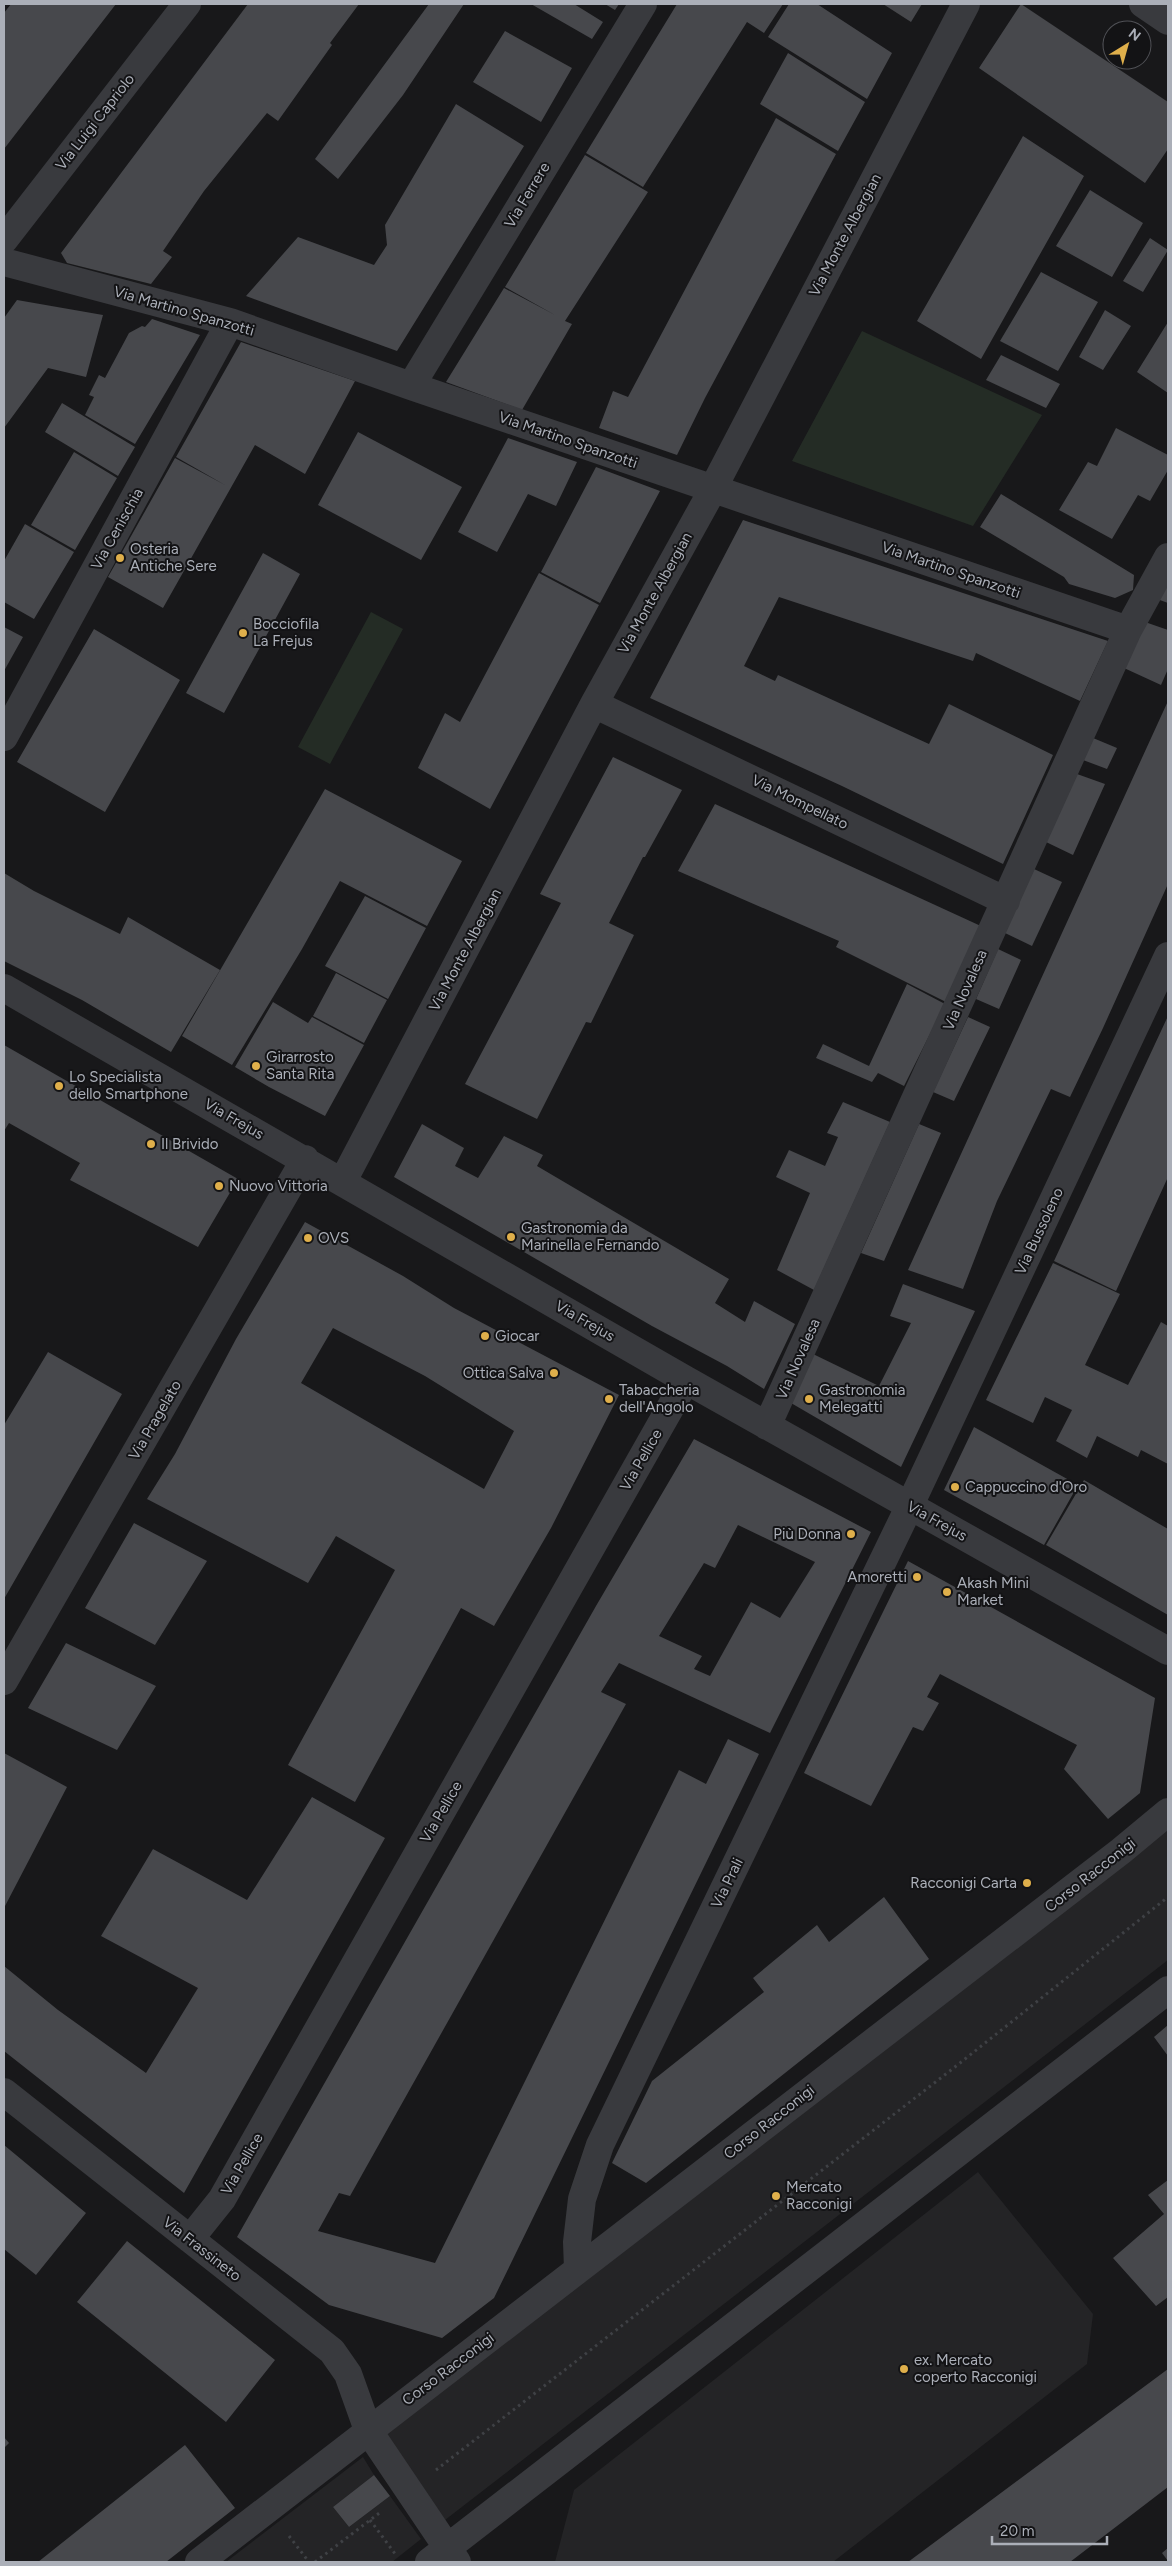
<svg xmlns="http://www.w3.org/2000/svg" width="1172" height="2566" viewBox="0 0 1172 2566" font-family="Figtree,sans-serif">
<style>
.built{fill:#242426}
.green{fill:#242c25}
.building{fill:#47484c;fill-rule:evenodd}
.lines{fill:none;stroke-linecap:round;stroke-linejoin:round}
.path{stroke:#3f4145;stroke-width:3;stroke-dasharray:2.5 4;stroke-linecap:butt}
.minor{stroke:#393a3e;stroke-width:28}
.poi-dot{fill:#dfaf4b;stroke:#131315;stroke-width:2}
.labels{text-anchor:middle;dominant-baseline:central;stroke-width:4;stroke-linejoin:round;paint-order:stroke}
.street-label{font-size:15px;fill:#abafb8;stroke:#131315}
.poi-label{font-size:15px;fill:#abafb8;stroke:#131315;text-anchor:start}
</style>
<rect width="100%" height="100%" fill="#18181a"/>
<!-- built -->
<path class="built" d="M1168,1825V1960L445,2520L385,2433Z
M978,2172L1093,2314L1087,2364L833,2562H555L574,2490Z
M363,2457L374,2475L333,2507L349,2527L390,2496L421,2539L392,2562H226Z"/>
<!-- green -->
<path class="green" d="M862,331L1042,415L973,526L792,461Z
M371,612L403,629L330,764L298,747Z"/>
<!-- building -->
<path class="building" d="M11,4H116L4,149V13Z
M248,4H359L330,43L332,45L278,121L267,113L204,191L163,251L172,257L151,284L67,263L61,253Z
M429,4H464L403,95L338,179L315,159Z
M531,4H574L603,22L592,39Z
M605,4H619L615,10Z
M677,4H783L764,33L747,22L643,187L586,153Z
M789,4H817L892,53L867,99L768,37Z
M883,4H922L911,22Z
M1021,4L1168,102V149L1145,183L979,68Z
M505,31L572,68L541,122L473,82Z
M788,53L865,102L838,151L760,104Z
M456,104L524,146L397,351L246,296L298,237L374,265L387,245L385,225Z
M776,118L836,154L705,398L677,455L599,428L613,391L628,397Z
M1023,136L1084,176L981,359L917,321Z
M585,155L648,192L565,321L572,324L522,410L446,382L504,288L555,315L505,287Z
M1090,190L1143,223L1112,277L1056,246Z
M1150,238L1168,250L1143,292L1123,281Z
M1041,272L1098,302L1058,371L1000,341Z
M17,300L103,315L86,377L48,368L4,428V318Z
M1105,310L1131,326L1103,370L1079,357Z
M152,319L200,335L135,444L85,415L94,397L89,395L99,375L105,378L129,333L142,326L145,327Z
M1168,322V393L1137,372Z
M241,342L355,381L305,474L255,445L163,608L108,577L175,458L225,485L176,457Z
M1001,355L1060,384L1046,408L986,380Z
M62,403L135,447L118,476L45,432Z
M1116,428L1168,455V470L1150,501L1138,495L1112,539L1059,510L1088,462L1097,466Z
M358,432L462,487L421,560L318,505Z
M508,438L577,462L556,506L528,494L497,552L458,532Z
M74,452L117,478L75,550L31,525Z
M596,467L660,491L600,603L541,572Z
M1001,494L1134,575L1133,590L1115,598L1069,584L1064,577L980,527Z
M743,520L1108,641L1080,701L976,653L973,661L779,597L744,666L775,681L778,675L929,744L949,704L1053,755L1003,864L842,786L650,698Z
M25,524L74,552L34,619L4,602V561Z
M263,553L300,574L224,713L186,693Z
M539,573L599,605L490,809L418,768L445,713L460,722Z
M1168,578V603L1157,599Z
M1145,622L1168,630V669L1161,685L1124,668Z
M4,627L23,637L4,671Z
M94,629L180,680L105,812L17,762Z
M1168,701V884L1103,1028L1070,1097L1051,1089L997,1201L963,1289L908,1270Z
M1093,738L1117,748L1107,769L1083,760Z
M613,757L682,790L645,857H643L609,923L634,935L591,1023L586,1022L537,1119L465,1084L561,903L540,894Z
M1077,774L1105,784L1073,855L1046,842Z
M325,789L462,861L427,926L340,881L302,949L232,1065L182,1036Z
M715,804L983,927L946,1002L836,947L839,941L678,871Z
M1034,869L1062,882L1032,946L1005,933Z
M4,873L34,891L120,934L128,917L220,970L171,1052L82,1000L4,961Z
M365,896L426,928L388,999L325,966Z
M998,949L1021,960L999,1009L976,999Z
M336,973L387,1000L364,1043L313,1016Z
M907,984L945,1004L904,1086L878,1073L872,1082L816,1058L823,1044L869,1066Z
M273,1002L308,1023L312,1017L364,1045L325,1116L269,1087L235,1067Z
M1168,1016V1177L1116,1291L1054,1261Z
M968,1017L990,1027L954,1101L933,1092Z
M4,1045L238,1179L198,1247L70,1180L80,1163L9,1123L4,1131Z
M843,1102L890,1122L814,1290L777,1270L810,1193L776,1177L789,1150L825,1166L838,1137L827,1133Z
M422,1124L464,1148L455,1166L478,1178L504,1136L543,1155L537,1166L729,1279L715,1303L745,1322L754,1301L795,1324L764,1389L727,1366L652,1326L394,1177Z
M919,1124L941,1133L884,1261L861,1253Z
M305,1222L403,1276L454,1308L619,1395L551,1528L494,1626L461,1608L355,1802L288,1765L395,1570L336,1536L308,1583L147,1499L175,1454L236,1339ZM333,1328L425,1376L514,1431L484,1489L301,1383Z
M1053,1263L1120,1294L1085,1365L1128,1385L1161,1322L1168,1326V1464L1141,1450L1138,1457L1097,1436L1087,1458L1056,1441L1072,1410L1045,1397L1033,1423L986,1400Z
M903,1284L975,1311L901,1467L791,1403L813,1354L879,1386L911,1323L890,1316Z
M48,1352L122,1394L4,1599V1425Z
M974,1427L1078,1485L1044,1545L944,1490Z
M694,1439L871,1532L770,1733L619,1663L601,1692L626,1704L350,2196L339,2193L318,2231L435,2263L679,1770L706,1784L728,1739L759,1754L494,2298L442,2338L329,2305L237,2237L596,1606ZM738,1525L815,1562L780,1618L751,1602L710,1676L694,1669L702,1656L659,1636L704,1563L715,1568Z
M1084,1480L1168,1529V1615L1046,1545Z
M134,1523L207,1561L155,1645L85,1608Z
M908,1561L1155,1698L1140,1793L1108,1819L1064,1769L1077,1745L940,1674L927,1697L939,1703L923,1731L913,1727L871,1806L804,1773Z
M66,1643L156,1686L117,1750L28,1708Z
M4,1753L67,1787L4,1908Z
M312,1797L385,1838L184,2193L4,2051V1966L58,2010L146,2073L198,1988L101,1936L153,1849L247,1900Z
M884,1897L929,1959L646,2183L612,2163L652,2081L764,1992L753,1978L817,1925L829,1942Z
M1168,2025V2056L1154,2037Z
M4,2145L86,2213L36,2275L4,2249Z
M1168,2180V2297L1156,2306L1113,2258L1164,2214L1148,2195Z
M127,2241L275,2360L226,2422L77,2302Z
M1168,2369V2487L1070,2562H908Z
M4,2437L9,2443L4,2448Z
M185,2445L235,2508L166,2562H38Z
M374,2475L390,2496L349,2527L333,2507Z
M1168,2548V2561L1162,2553Z"/>
<g class="lines">
<!-- path -->
<path class="path" d="M436,2470L960,2063L1168,1897
M370,2520L396,2555
M289,2536L309,2562
M315,2562L382,2511"/>
<!-- minor -->
<path class="minor" d="M1143,4L1168,21
M4,240L187,4
M4,262L230,322L411,386L1128,630
M411,386L643,4
M594,704L1006,901
M4,737L230,322
M4,988L686,1380L1168,1651
M343,1181L594,704L707,500L966,4
M767,1426L1128,630L1168,557
M4,1681L305,1159
M4,2092L332,2351L348,2374L368,2430L457,2562
M190,2239L222,2199L686,1380
M578,2269L577,2242L582,2199L600,2145L910,1505L1168,956
M199,2562L1121,1851L1168,1812
M429,2562L1168,1990"/>
</g>
<!-- markers -->
<g class="poi-dot">
<circle cx="120" cy="558" r="5"/>
<circle cx="243" cy="633" r="5"/>
<circle cx="256" cy="1066" r="5"/>
<circle cx="59" cy="1086" r="5"/>
<circle cx="151" cy="1144" r="5"/>
<circle cx="219" cy="1186" r="5"/>
<circle cx="511" cy="1237" r="5"/>
<circle cx="308" cy="1238" r="5"/>
<circle cx="485" cy="1336" r="5"/>
<circle cx="554" cy="1373" r="5"/>
<circle cx="609" cy="1399" r="5"/>
<circle cx="809" cy="1399" r="5"/>
<circle cx="955" cy="1487" r="5"/>
<circle cx="851" cy="1534" r="5"/>
<circle cx="917" cy="1577" r="5"/>
<circle cx="947" cy="1592" r="5"/>
<circle cx="1027" cy="1883" r="5"/>
<circle cx="776" cy="2196" r="5"/>
<circle cx="904" cy="2369" r="5"/>
</g>
<g class="labels">
<!-- street labels -->
<g class="street-label">
<text transform="translate(95 122) rotate(-52)">Via Luigi Capriolo</text>
<text transform="translate(527 195) rotate(-59)">Via Ferrere</text>
<text transform="translate(845 235) rotate(-62)">Via Monte Albergian</text>
<text transform="translate(184 311) rotate(16)">Via Martino Spanzotti</text>
<text transform="translate(568 440) rotate(19)">Via Martino Spanzotti</text>
<text transform="translate(117 529) rotate(-61)">Via Cenischia</text>
<text transform="translate(951 570) rotate(19)">Via Martino Spanzotti</text>
<text transform="translate(655 593) rotate(-61)">Via Monte Albergian</text>
<text transform="translate(800 802) rotate(26)">Via Mompellato</text>
<text transform="translate(465 950) rotate(-62)">Via Monte Albergian</text>
<text transform="translate(965 990) rotate(-66)">Via Novalesa</text>
<text transform="translate(234 1119) rotate(30)">Via Frejus</text>
<text transform="translate(1039 1231) rotate(-65)">Via Bussoleno</text>
<text transform="translate(585 1321) rotate(30)">Via Frejus</text>
<text transform="translate(798 1359) rotate(-66)">Via Novalesa</text>
<text transform="translate(155 1420) rotate(-60)">Via Pragelato</text>
<text transform="translate(641 1460) rotate(-60)">Via Pellice</text>
<text transform="translate(937 1521) rotate(29)">Via Frejus</text>
<text transform="translate(441 1812) rotate(-60)">Via Pellice</text>
<text transform="translate(1090 1875) rotate(-38)">Corso Racconigi</text>
<text transform="translate(727 1883) rotate(-64)">Via Prali</text>
<text transform="translate(769 2122) rotate(-38)">Corso Racconigi</text>
<text transform="translate(242 2164) rotate(-60)">Via Pellice</text>
<text transform="translate(202 2249) rotate(38)">Via Frassineto</text>
<text transform="translate(448 2369) rotate(-37)">Corso Racconigi</text>
</g>
<!-- poi labels -->
<g class="poi-label">
<text x="130" y="549">Osteria<tspan x="130" dy="17">Antiche Sere</tspan></text>
<text x="253" y="624">Bocciofila<tspan x="253" dy="17">La Frejus</tspan></text>
<text x="266" y="1057">Girarrosto<tspan x="266" dy="17">Santa Rita</tspan></text>
<text x="69" y="1077">Lo Specialista<tspan x="69" dy="17">dello Smartphone</tspan></text>
<text x="161" y="1144">Il Brivido</text>
<text x="229" y="1186">Nuovo Vittoria</text>
<text x="521" y="1228">Gastronomia da<tspan x="521" dy="17">Marinella e Fernando</tspan></text>
<text x="318" y="1238">OVS</text>
<text x="495" y="1336">Giocar</text>
<text x="544" y="1373" text-anchor="end">Ottica Salva</text>
<text x="619" y="1390">Tabaccheria<tspan x="619" dy="17">dell'Angolo</tspan></text>
<text x="819" y="1390">Gastronomia<tspan x="819" dy="17">Melegatti</tspan></text>
<text x="965" y="1487">Cappuccino d'Oro</text>
<text x="841" y="1534" text-anchor="end">Più Donna</text>
<text x="907" y="1577" text-anchor="end">Amoretti</text>
<text x="957" y="1583">Akash Mini<tspan x="957" dy="17">Market</tspan></text>
<text x="1017" y="1883" text-anchor="end">Racconigi Carta</text>
<text x="786" y="2187">Mercato<tspan x="786" dy="17">Racconigi</tspan></text>
<text x="914" y="2360">ex. Mercato<tspan x="914" dy="17">coperto Racconigi</tspan></text>
</g>
</g>
<!-- border -->
<rect width="1172" height="2566" fill="none" stroke="#abafb8" stroke-width="10"/>
<!-- north arrow -->
<g transform="translate(1127 45) rotate(37)"><circle r="24" fill="#131315" stroke="#505156"/>
<path d="M0-4L9 19L0 12L-9 19Z" fill="#dfaf4b"/>
<text y="-8" font-size="14" font-weight="bold" text-anchor="middle" fill="#abafb8">N</text>
</g>
<!-- scale -->
<path d="M992 2536v8h115v-8" fill="none" stroke="#abafb8" stroke-width="2.5"/>
<text x="1000" y="2536" font-size="15" fill="#abafb8" stroke="#131315" stroke-width="4" paint-order="stroke">20 m</text>
</svg>
